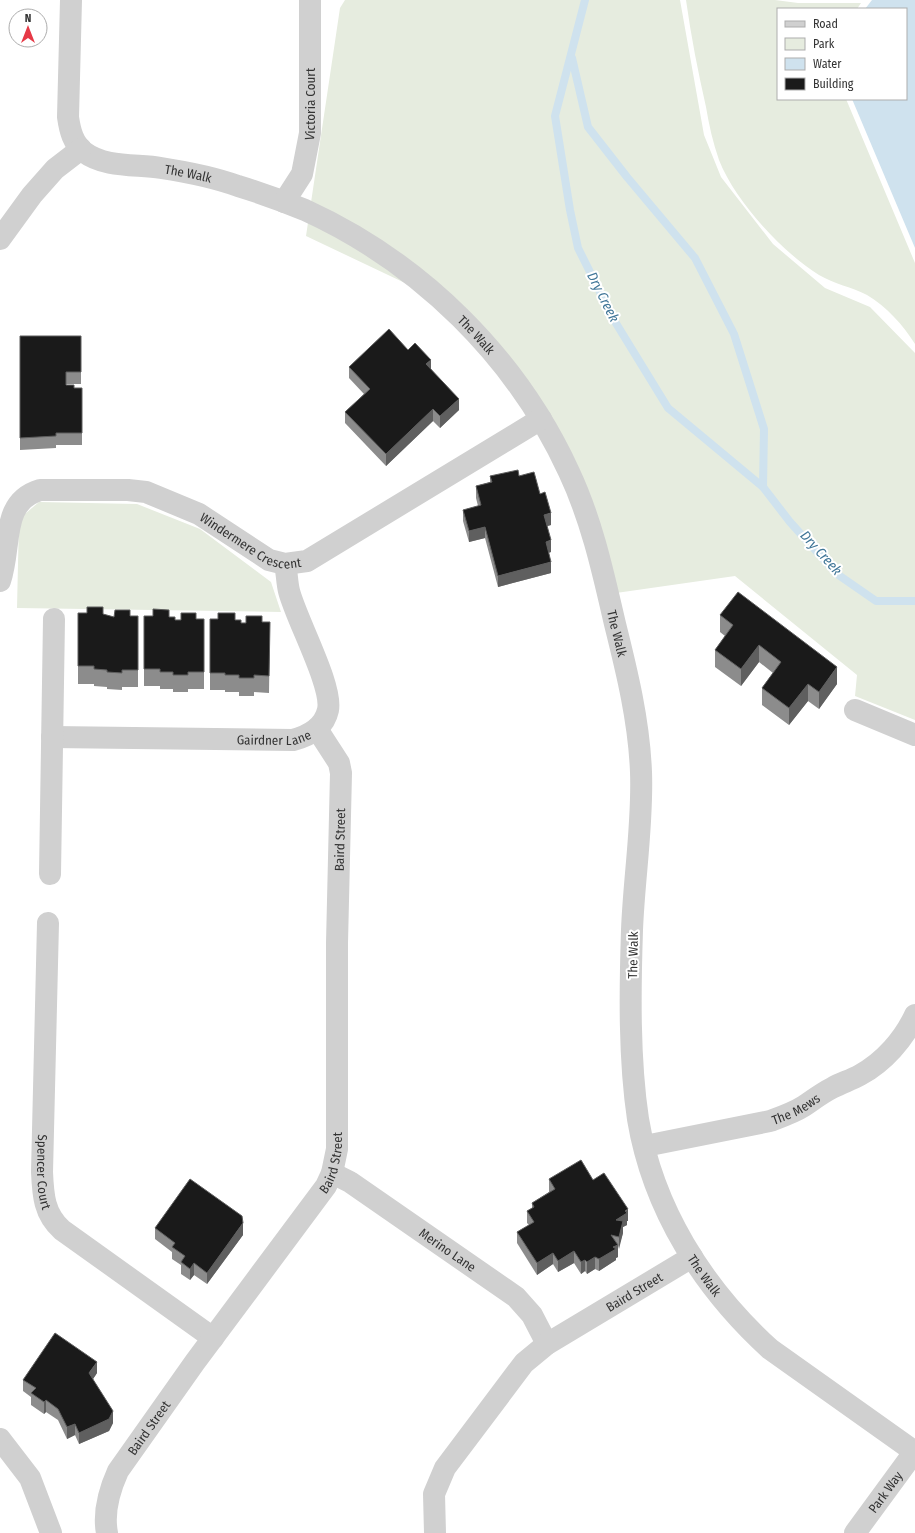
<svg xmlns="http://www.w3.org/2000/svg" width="915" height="1533" viewBox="0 0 915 1533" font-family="'Fira Sans Condensed',sans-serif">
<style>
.green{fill:#e6ecdf}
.water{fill:#cfe2ee}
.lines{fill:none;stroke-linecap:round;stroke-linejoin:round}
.stream{stroke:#cfe2ee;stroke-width:8}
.minor{stroke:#d0d0d0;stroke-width:22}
.tertiary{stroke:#d0d0d0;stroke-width:22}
.wall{fill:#8c8c8c}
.shaded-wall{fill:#5f5f5f}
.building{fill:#1a1a1a;stroke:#5f5f5f}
.labels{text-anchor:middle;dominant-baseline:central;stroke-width:4;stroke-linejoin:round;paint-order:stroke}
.street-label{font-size:13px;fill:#333;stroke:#fff}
.water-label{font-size:14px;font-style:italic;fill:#3f7597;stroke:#fff}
</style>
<rect width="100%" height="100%" fill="#fff"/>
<!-- green -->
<path class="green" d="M345,0H680L704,135L721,177L773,244L825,288L870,307L915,353V720L855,696L857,675L735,576L609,594L569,471L445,302L306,236L340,8Z
M686,0H775L798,3H861L857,9H778V99H846L915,263V344C903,325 887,307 867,295C852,287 834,284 819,275C782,252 735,201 719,160C713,143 709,125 706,107C698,72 691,36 686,0Z
M39,502L137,504L200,529L271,582L281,612L17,608L19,519Z"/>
<!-- water -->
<path class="water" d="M872,0H915V248L852,99H906V9H865Z"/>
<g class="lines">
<!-- stream -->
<path class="stream" d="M585,0L555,116L570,210L578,248L614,320L668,408L763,487L790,522L837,574L876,601H915
M572,58L588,127L627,177L695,258L734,334L764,429L763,487"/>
<!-- minor -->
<g class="minor">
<path id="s1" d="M71,0L68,117C70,131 73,143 84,152C105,168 137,164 161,168C187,172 213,177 238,186C261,193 283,201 305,210C421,263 516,357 569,472C592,521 603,572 615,624C627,672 639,721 641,772C643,824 634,877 632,930C630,991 629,1059 638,1119C653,1209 703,1288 770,1349L915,1452"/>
<path id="s2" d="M284,202L302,174L310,133V0"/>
<path d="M0,239L32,195L55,169L81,149"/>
<path id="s3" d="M0,581C12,545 0,502 40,490H128L146,492L199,514L269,560L285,564L307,561L541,419"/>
<path d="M855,710L915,735"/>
<path id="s4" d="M52,737L293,740C308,736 324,728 328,710C333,686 296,619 289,591C287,583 287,573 285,564"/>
<path d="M50,874L54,619"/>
<path id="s5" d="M48,923L42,1172C43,1195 44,1214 62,1230L213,1338"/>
<path id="s6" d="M645,1146L770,1121C781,1117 793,1113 804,1106C813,1100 822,1093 832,1088C841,1083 851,1080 860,1075C884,1062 904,1039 915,1015"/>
<path id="s7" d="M332,1173L350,1182L516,1297L532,1315L547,1344"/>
<path id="s8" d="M107,1533C103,1512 109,1491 118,1471L195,1362L326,1186L332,1173L337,1149V943L341,773L339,763L317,729"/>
<path id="s9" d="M435,1533L434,1494L445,1468L524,1363L547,1344L692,1257"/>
<path id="s10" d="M855,1533L915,1451"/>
</g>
<!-- tertiary -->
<path class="tertiary" d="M0,1439L30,1478L51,1533"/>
</g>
<!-- wall -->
<path class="wall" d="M20,336H81V384H66V385L74,388H82V445H56V448L20,450Z
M408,350L431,369L459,410L440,428L433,421L386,466L345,423V412L364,394L349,378V367Z
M490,476H519L540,494L551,525L547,526L551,552L549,553L551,573L498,587L485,538L469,542L463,521V510L478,506L476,498V486L490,482Z
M78,613L103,614L114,617L138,616V687H122V690L107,689V687L94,686V684H78Z
M720,615L837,684L819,709L808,701L789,725L762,705V688L773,673L759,662L741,686L715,667V650L725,636L720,632Z
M144,616L169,617L175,620L204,619V689H188V692H173V689H160V686H144Z
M210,619L235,620L241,623L270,622L269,693L254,692V696H239V692H225V690H210Z
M549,1179L593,1180L628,1221H627V1225L623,1227V1233L618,1249V1257L616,1258V1260L599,1271L595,1269L587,1274L585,1271L581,1274L574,1263L558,1272L553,1264L537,1275L517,1243V1232L529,1225L527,1223V1211L532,1208V1203L549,1192Z
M155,1228L243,1235L207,1284L194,1275L190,1280L181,1274V1265L172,1259V1252L155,1239Z
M97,1373L93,1379L113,1423L109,1431L79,1444L75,1435L67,1439L58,1420L46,1412L44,1414L31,1405V1397L23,1391V1380Z"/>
<!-- shaded-wall -->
<path class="shaded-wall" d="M431,360V371L426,364Z
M459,399V410L440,428V416Z
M433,409V421L386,466V454Z
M551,513V525L544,527V515Z
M485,527V538L469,542V531Z
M551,540V552L546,553V542Z
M551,562V573L498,587V576Z
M759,645V662L741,686V669Z
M837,667V684L819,709V692Z
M808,684V701L789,725V708Z
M628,1209V1221H627V1225L623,1227V1233L619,1249V1237L616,1220Z
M243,1223V1235L207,1284V1273Z
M618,1245V1257L616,1258V1260L599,1271V1259L613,1247Z
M574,1251V1263L558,1272V1261Z
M553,1253V1264L537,1275V1263Z
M595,1257V1269L587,1274V1262Z
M585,1260V1271L581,1274V1262Z
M194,1263V1275L190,1280V1269Z
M97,1362V1373L89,1385V1373Z
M46,1400V1412L44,1414V1402Z
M113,1411V1423L109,1431L79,1444V1433Z
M75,1424V1435L67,1439V1427Z"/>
<!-- building -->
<path class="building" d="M389,329L408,350L415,343L431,360L426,364L459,399L440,416L433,409L386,454L345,412L370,389L349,367Z
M20,336H81V372H66V385H74V388H82V433H56V436L20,438Z
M518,470L519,476L534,472L540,494L545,492L551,513L544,515L551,540L546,542L551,562L498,576L485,527L469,531L463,510L481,505L476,486L492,482L490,476Z
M738,592L837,667L819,692L808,684L789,708L762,688L781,662L759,645L741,669L715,650L733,625L720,615Z
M87,607H103V614L114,617L115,610H130V616H138V670H122V673L107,672V670L94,669V666H78V613H87Z
M153,609L169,610V617H175V620H181V613H196V619H204V672H188V675H173V672H160V669H144V616H153Z
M218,613H235V620H241V623H246V616H262V622H270L269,676L254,675V678H239V675H225V673H210V619H218Z
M581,1160L593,1180L604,1173L628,1209L625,1211L627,1213L616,1220L623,1221L619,1237L611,1235L618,1245L613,1247L616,1249L599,1259L595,1257L587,1262L585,1260L581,1262L574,1251L558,1261L553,1253L537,1263L517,1232L534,1222L527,1211L534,1207L532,1203L555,1189L549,1179Z
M190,1179L242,1216L243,1223L207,1273L194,1263L190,1269L181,1262L185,1256L172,1247L175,1243L155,1228Z
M55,1333L97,1362L89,1373L113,1411L109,1419L79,1433L75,1424L67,1427L58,1409L46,1400L44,1402L31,1393L36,1388L23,1380Z"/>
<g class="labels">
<!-- street labels -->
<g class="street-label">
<text stroke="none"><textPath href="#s2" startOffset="104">Victoria Court</textPath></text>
<text stroke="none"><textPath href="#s1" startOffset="264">The Walk</textPath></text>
<text stroke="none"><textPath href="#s1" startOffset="600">The Walk</textPath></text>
<text stroke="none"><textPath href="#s3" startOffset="329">Windermere Crescent</textPath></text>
<text stroke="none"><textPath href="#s1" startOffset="935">The Walk</textPath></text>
<text stroke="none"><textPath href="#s4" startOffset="222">Gairdner Lane</textPath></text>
<text stroke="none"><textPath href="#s8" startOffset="765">Baird Street</textPath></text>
<text transform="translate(633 955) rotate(-89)">The Walk</text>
<text stroke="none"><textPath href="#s6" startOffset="156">The Mews</textPath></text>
<text stroke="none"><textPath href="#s8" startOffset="441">Baird Street</textPath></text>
<text stroke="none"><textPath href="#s5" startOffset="249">Spencer Court</textPath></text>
<text stroke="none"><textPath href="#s7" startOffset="139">Merino Lane</textPath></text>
<text stroke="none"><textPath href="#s1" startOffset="1595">The Walk</textPath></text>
<text stroke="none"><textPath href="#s9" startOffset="330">Baird Street</textPath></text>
<text stroke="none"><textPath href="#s8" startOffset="117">Baird Street</textPath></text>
<text stroke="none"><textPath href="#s10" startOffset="51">Park Way</textPath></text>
</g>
<!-- water labels -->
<g class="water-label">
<text transform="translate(603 297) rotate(63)">Dry Creek</text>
<text transform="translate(821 553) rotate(48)">Dry Creek</text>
</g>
</g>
<!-- legend -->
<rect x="777" y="8" width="130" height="92" fill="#ffffff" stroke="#adadad"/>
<rect x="785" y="21" width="20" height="6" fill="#d0d0d0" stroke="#adadad"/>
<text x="813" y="28" font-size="12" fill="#333333">Road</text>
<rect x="785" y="38" width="20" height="12" fill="#e6ecdf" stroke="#adadad"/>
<text x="813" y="48" font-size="12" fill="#333333">Park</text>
<rect x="785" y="58" width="20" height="12" fill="#cfe2ee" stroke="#adadad"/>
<text x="813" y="68" font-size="12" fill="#333333">Water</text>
<rect x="785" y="78" width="20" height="12" fill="#1a1a1a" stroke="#adadad"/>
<text x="813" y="88" font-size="12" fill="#333333">Building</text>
<!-- north arrow -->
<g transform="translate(28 28)"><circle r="19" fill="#ffffff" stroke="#adadad"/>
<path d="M0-3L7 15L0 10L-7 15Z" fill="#e63946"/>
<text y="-6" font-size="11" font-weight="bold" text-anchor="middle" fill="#333333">N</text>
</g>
</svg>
